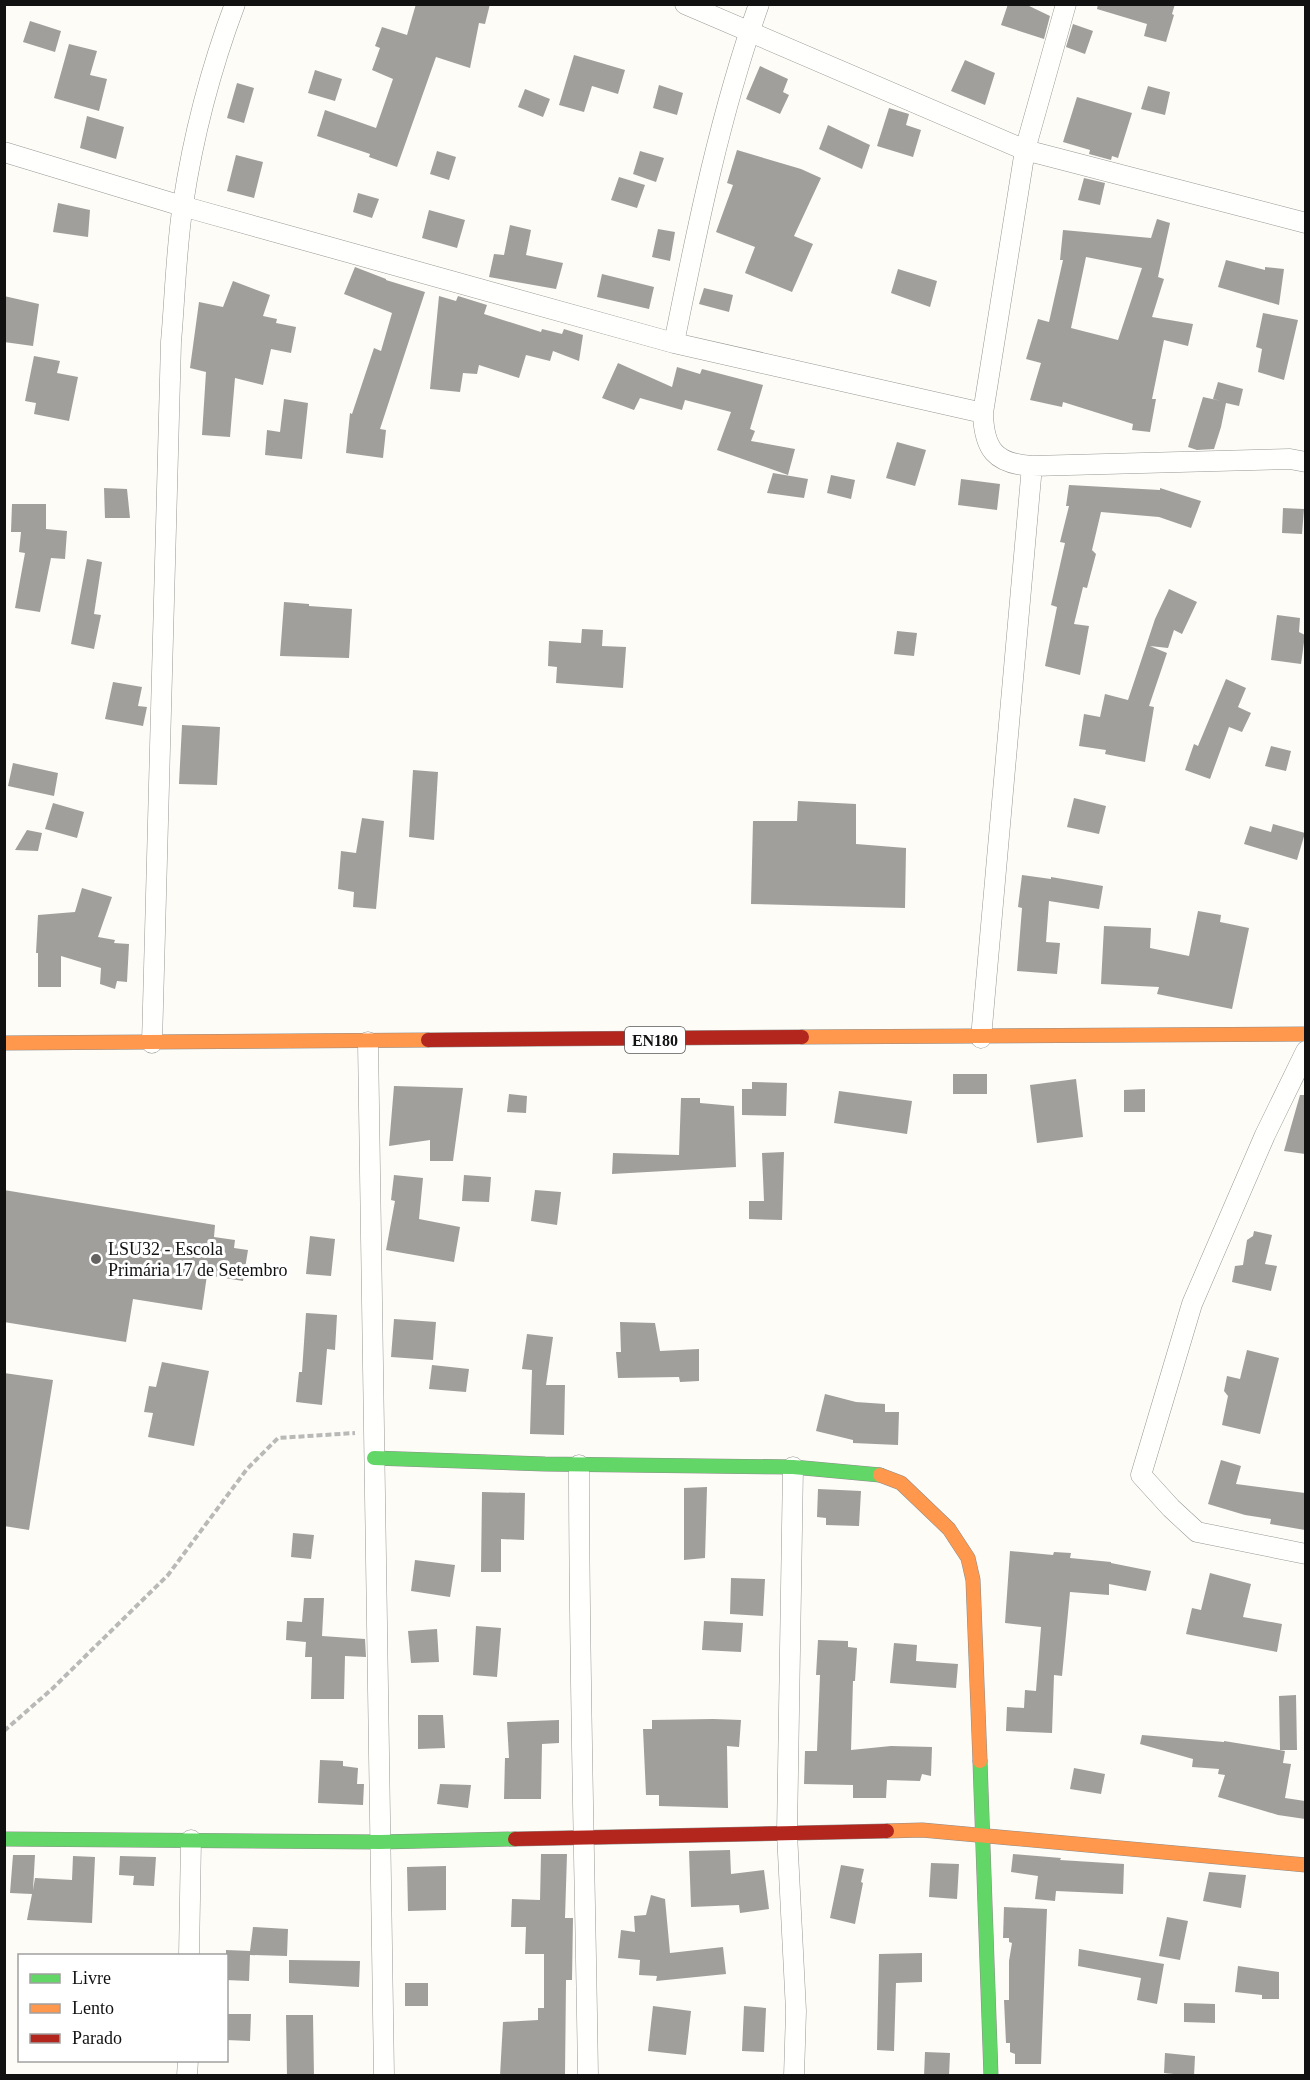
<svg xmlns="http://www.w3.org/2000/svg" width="1310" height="2080" viewBox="0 0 1310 2080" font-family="Georgia,serif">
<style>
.building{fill:#a19f9c;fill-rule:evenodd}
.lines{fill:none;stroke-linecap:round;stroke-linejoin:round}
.street-casing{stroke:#979795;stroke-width:21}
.fast-casing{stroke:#8e8d8b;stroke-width:15}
.slow-casing{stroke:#8e8d8b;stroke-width:15}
.jam-casing{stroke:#8e8d8b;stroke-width:15}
.path{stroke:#b9b9b8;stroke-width:4;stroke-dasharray:6 3;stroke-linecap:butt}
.street{stroke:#fffffe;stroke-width:20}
.fast{stroke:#63d668;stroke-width:14}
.slow{stroke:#ff974d;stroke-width:14}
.jam{stroke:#b3261e;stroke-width:14}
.poi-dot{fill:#646362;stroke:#fff;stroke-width:2}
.labels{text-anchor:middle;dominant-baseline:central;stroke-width:6;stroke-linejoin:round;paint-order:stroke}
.shield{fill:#fff;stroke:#585858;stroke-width:1.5}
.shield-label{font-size:16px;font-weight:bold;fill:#111}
.poi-label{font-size:18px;fill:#111;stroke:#fff;text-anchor:start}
</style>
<rect width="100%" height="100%" fill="#fdfcf7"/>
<!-- building -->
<path class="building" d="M416,4H490L485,24L479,23L470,68L436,57L397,167L369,157L370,154L317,136L325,110L376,128L393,79L372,70L380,48L375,46L382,27L407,35Z
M1008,4H1025L1050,16L1044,39L1001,25Z
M1098,4H1175L1172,14L1174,15L1166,42L1144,36L1147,24L1097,9Z
M30,21L61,31L55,52L23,42Z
M1073,24L1093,31L1085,54L1066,47Z
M69,44L97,51L90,75L107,79L99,111L54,98Z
M574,55L625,70L618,94L592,86L584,112L559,105Z
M965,60L995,73L985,105L951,91Z
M760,66L788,79L783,92L789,95L780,114L746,99Z
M315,70L342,79L335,101L308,93Z
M237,83L254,88L244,123L227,118Z
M659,85L683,93L677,115L653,108Z
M1148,86L1170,92L1165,115L1141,109Z
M525,89L550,99L543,117L518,107Z
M1077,97L1132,113L1118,158L1112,156L1111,160L1089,154L1090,150L1063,142Z
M889,108L909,114L906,125L921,130L913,157L877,146Z
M87,116L124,127L116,159L80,148Z
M828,125L870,145L862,169L819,149Z
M737,150L801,169L821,178L794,236L813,244L792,292L745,273L755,247L716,232L733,185L727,183Z
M437,151L456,157L449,180L430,174Z
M640,151L664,158L656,182L633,174Z
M236,155L263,162L254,198L227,191Z
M619,177L645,185L637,208L611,200Z
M1084,178L1105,183L1100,205L1078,200Z
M358,193L379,199L372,218L353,212Z
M58,203L90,210L88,237L53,232Z
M429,210L465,220L457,248L422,238Z
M1157,219L1170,223L1158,277L1164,279L1152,317L1193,324L1188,346L1164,340L1152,399H1156L1150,432L1132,430L1133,424L1063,402L1062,407L1030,400L1041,363L1026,359L1038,319L1049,322L1063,260H1060L1063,230L1151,238ZM1086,257L1142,268L1118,340L1071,328Z
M510,225L531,230L526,255L563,263L556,289L489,277L494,254L504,255Z
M658,229L675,232L670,261L652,257Z
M1226,260L1265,270V267L1284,269L1279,305L1218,287Z
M355,267L386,279V280L425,292L380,429L386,430L383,458L346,453L350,413L352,414L374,348L381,351L392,313L344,294Z
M898,269L937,281L930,307L891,293Z
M602,274L654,287L649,309L597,297Z
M233,281L270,295L263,316L277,319L276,323L296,327L291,353L271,349L263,385L235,378L230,437L202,435L206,372L190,368L199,302L223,307Z
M704,288L733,295L729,312L699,304Z
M4,296L39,304L33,346L4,342Z
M439,296L456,301L458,296L487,305L484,314L541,332L542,329L562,334L564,329L583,335L579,361L553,351L550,361L526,355L519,378L479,365L477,374L463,373L460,392L430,389Z
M1263,313L1298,320L1284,380L1258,372L1262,349L1256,347Z
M34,356L60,361L57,373L78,377L69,421L34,414L36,403L25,401Z
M618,363L672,387L677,367L700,374L702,369L763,385L750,429L755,431L751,441L795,449L788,475L717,450L731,412L685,400L682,410L640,398L634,410L602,398Z
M1218,382L1243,389L1239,406L1226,403L1221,427L1214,449L1197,450L1188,447L1203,397L1221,401L1213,399Z
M284,399L308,403L302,459L265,455L267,430L280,432Z
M897,442L926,450L915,486L886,478Z
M773,473L808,479L804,498L767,493Z
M831,475L855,480L851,499L827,493Z
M961,479L1000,484L997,510L958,505Z
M1069,485L1160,490V488L1201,501L1191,528L1159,517L1101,512L1092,550L1096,554L1087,588L1083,587L1074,624L1089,626L1080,675L1045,666L1057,607L1051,605L1065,543L1060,542L1069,506H1066Z
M104,488L127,489L130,518H105Z
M12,504H46V529L67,531L65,559L51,558L40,612L15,608L25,553L19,552L21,532H11Z
M1283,508L1304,509L1302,534L1282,533Z
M87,559L102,562L94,614L101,615L94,649L71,644Z
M1169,589L1197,602L1182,634L1174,630L1168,648L1150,646L1167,653L1149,706L1154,707L1145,762L1105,754L1106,750L1079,746L1084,714L1100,717L1105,694L1128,700L1155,619Z
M284,602L309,604V606L352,609L349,658L280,656Z
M1277,615L1300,618L1299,632L1305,635L1301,664L1271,660Z
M582,629L603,630L602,646L626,647L623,688L556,683L557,667L548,666L549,641L581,643Z
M897,631L917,633L914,656L894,654Z
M1226,679L1246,688L1238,707L1251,713L1242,732L1229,727L1210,779L1185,770L1194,744L1198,746Z
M113,682L142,687L138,706L147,707L143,726L105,719Z
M182,725L220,727L217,785L179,784Z
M1271,746L1291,751L1286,771L1265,766Z
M13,763L58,773L54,796L8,786Z
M413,770L438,772L434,840L409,837Z
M1074,798L1106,806L1099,834L1067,827Z
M798,801L856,804V844L906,848L905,908L751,904L753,821H797Z
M53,803L84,812L77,838L45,829Z
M362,818L384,821L376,909L353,907L354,892L338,889L341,851L356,853Z
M1273,824L1305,833L1297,860L1244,844L1250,826L1271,832Z
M27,830L42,833L38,851L15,850Z
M1022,875L1051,879V877L1103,886L1099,909L1049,901L1046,942L1060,943L1057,974L1017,971L1022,908L1018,907Z
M82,888L112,897L98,937L115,940L114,943L129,944L127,982L117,981L115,989L100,984L101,968L61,956V987H38V953H36L38,915L75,912Z
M1198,911L1221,915L1220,922L1249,928L1232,1009L1157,994L1159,987L1101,984L1104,926L1151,928L1150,948L1189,956Z
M953,1074H987V1094H953Z
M1076,1079L1083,1137L1037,1143L1030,1085Z
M752,1082L787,1083L786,1116L742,1115V1089H752Z
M394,1086L463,1088L453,1161H430V1140L389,1146Z
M1145,1089V1112H1124V1090Z
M839,1091L912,1101L907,1134L834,1123Z
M509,1094L527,1096L526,1113L507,1112Z
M1300,1095H1305V1154L1284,1151Z
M681,1098H700V1103L734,1106L736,1167L612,1174L613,1153L679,1155Z
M784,1152L782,1220L749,1219V1201H764L762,1153Z
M394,1175L423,1178L419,1219L460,1227L454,1262L386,1250L395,1201L391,1200Z
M464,1175L491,1177L489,1202L462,1201Z
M4,1190L215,1225L214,1237L235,1240L234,1248L248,1250L243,1281L207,1275L202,1310L133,1299L126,1342L4,1322Z
M535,1190L561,1192L557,1225L531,1221Z
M1254,1231L1272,1235L1265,1264L1277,1266L1271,1291L1232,1282L1235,1266L1243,1265L1247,1240L1253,1236Z
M310,1236L335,1239L331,1276L306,1274Z
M306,1313L337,1315L335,1350L327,1349L322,1405L296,1402L299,1372H302Z
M394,1319L436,1322L433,1360L391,1357Z
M620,1322L655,1323L660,1351L699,1349V1381L680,1382L679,1377L618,1378L616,1352H621Z
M527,1334L553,1337L546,1385H565L564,1435L530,1434L532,1370L522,1369Z
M1247,1350L1279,1358L1260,1434L1222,1425L1228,1396L1224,1391L1227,1376L1240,1379Z
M162,1362L209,1371L194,1446L148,1437L153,1413L144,1412L149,1386L156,1387Z
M432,1365L469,1369L466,1392L429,1389Z
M4,1373L53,1380L29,1530L4,1526Z
M825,1394L856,1402L885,1404V1412H899L898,1445L853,1443V1440L816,1431Z
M1221,1460L1241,1466L1236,1484L1305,1493V1530L1270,1524L1271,1519L1245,1515L1208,1504Z
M707,1487L705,1558L684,1560V1488Z
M818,1489L861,1491L859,1526L826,1525V1518L817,1517Z
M482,1492L525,1493L524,1540L501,1539V1572H481Z
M293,1533L314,1535L311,1559L291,1557Z
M1010,1551L1053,1555L1054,1552L1071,1553L1070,1558L1111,1562V1563L1151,1571L1146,1591L1109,1584V1595L1070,1592L1062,1676L1054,1675L1052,1733L1006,1731L1007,1707L1024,1708L1025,1690L1036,1691L1041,1627L1005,1623Z
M415,1560L455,1565L450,1597L411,1591Z
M1210,1573L1251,1584L1243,1617L1282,1624L1277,1652L1186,1634L1192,1608L1201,1610Z
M731,1578L765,1579L763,1616L730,1614Z
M304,1598H324L322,1636L365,1639L366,1657L345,1656L344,1699H311L312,1657H305L306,1642L286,1640L287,1621L302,1622Z
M704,1621L743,1623L741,1652L702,1650Z
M476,1626L501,1628L497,1677L473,1675Z
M437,1629L439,1662L411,1663L408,1631Z
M818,1640L848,1641V1647L857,1648L855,1681H853L851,1750L891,1746L932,1747L931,1776L922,1774L920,1781L887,1780L886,1798H853V1785L804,1784L805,1751H817L820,1675H816Z
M894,1643L917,1645L916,1661L958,1664L956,1688L890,1683Z
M1296,1695L1297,1750H1280L1279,1696Z
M418,1715H443L445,1748L418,1749Z
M713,1719L741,1720L739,1747L727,1746L728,1808L659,1806V1795H646L643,1729H652V1720Z
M559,1720V1743L542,1744L541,1799H504L505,1758H509L507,1722Z
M1142,1735L1224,1742V1741L1285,1751L1283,1763L1291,1764L1285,1798L1305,1801V1819L1278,1815L1218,1797L1225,1775L1218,1774L1219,1769L1192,1767L1193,1759L1140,1744Z
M320,1760L343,1761V1766L358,1768L357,1784H364L363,1805L318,1803Z
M1074,1768L1105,1774L1101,1794L1070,1789Z
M440,1784L471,1785L468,1808L437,1804Z
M730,1850L731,1874L764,1870L769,1909L740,1913L739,1905L691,1907L689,1851Z
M541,1854H567L565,1918H573L572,1980H566L565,2076H500L503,2022L538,2020V2008H544V1954H525L526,1927H511L512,1899L540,1900Z
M1013,1854L1061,1858L1060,1860L1124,1864L1123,1894L1056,1891L1055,1901L1035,1899L1038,1876L1011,1872Z
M13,1855H35L33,1890L35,1878L72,1880L73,1856L95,1857L92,1923L27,1920L32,1894L10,1893Z
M120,1856L156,1857L154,1886L133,1885L134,1876L119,1875Z
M931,1863L959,1864L957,1899L929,1897Z
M841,1865L864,1869L861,1882L863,1883L855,1924L830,1918Z
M446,1866V1910L408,1911L407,1867Z
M1209,1872L1246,1875L1241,1908L1203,1901Z
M651,1895L665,1899L670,1953L723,1947L726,1974L656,1981L657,1976L639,1975L640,1960L618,1958L621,1930L635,1932L634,1916L646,1915Z
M1004,1907L1047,1909L1041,2064H1015V2054L1010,2052V2043H1006L1004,2000H1009V1961L1012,1943L1009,1942V1938H1003Z
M1167,1917L1188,1921L1180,1960L1159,1956Z
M253,1927L288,1929L287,1956L250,1955L249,1981L226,1980V1950L250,1951Z
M1079,1949L1164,1964L1157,2004L1137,2000L1141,1978L1078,1966Z
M922,1953V1982L896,1983L894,2051L877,2050L879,1954Z
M289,1960L360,1961L359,1987L289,1983Z
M1238,1966L1279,1972V1999H1262V1995L1235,1992Z
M405,1983H428V2006H405Z
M1184,2003L1215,2004V2023L1184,2022Z
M653,2006L691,2011L686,2055L648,2051Z
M744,2006L766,2008L764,2052L742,2051Z
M226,2014H251L250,2041L226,2040Z
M286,2015H313L314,2076H287Z
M925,2052L950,2053L949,2076H924Z
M1165,2053L1195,2056L1194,2076L1164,2073Z"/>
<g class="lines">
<defs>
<path id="street" d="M685,4L1025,150L1306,223
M1066,4L1025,150L983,413C984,449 995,464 1032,466L1290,459L1306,462
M4,152L182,206L674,343L983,413
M674,343C697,229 720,114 759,4
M981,1038L1032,466
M368,1042L384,2076
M152,1043L171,342C175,297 176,250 183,204C193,137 211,68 235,4
M1306,1051L1265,1135L1192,1304L1141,1475L1171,1508L1197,1532L1306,1554
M579,1465C579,1668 585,1872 588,2076
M793,1467L787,1833L796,2011L794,2076
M189,1956L191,1840
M187,2076L188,2060"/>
<path id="fast" d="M374,1458L545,1464L793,1467L880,1475
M980,1761L991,2076
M4,1839L380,1842L515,1839"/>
<path id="slow" d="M802,1037L1306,1034
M4,1043L428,1040
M880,1475L901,1483L949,1529L968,1558L973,1580L980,1761
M887,1831L922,1830L1306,1865"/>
<path id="jam" d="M428,1040L802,1037
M515,1839L887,1831"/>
</defs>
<!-- street casing -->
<use href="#street" class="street-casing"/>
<!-- fast casing -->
<use href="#fast" class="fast-casing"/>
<!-- slow casing -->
<use href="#slow" class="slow-casing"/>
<!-- jam casing -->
<use href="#jam" class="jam-casing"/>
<!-- path -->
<path class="path" d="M4,1731L52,1689L168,1575L247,1469L278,1438L355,1433"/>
<!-- street -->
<use href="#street" class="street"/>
<!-- fast -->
<use href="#fast" class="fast"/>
<!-- slow -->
<use href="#slow" class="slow"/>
<!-- jam -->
<use href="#jam" class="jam"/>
</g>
<!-- markers -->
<circle class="poi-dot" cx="96" cy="1259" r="6"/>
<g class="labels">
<!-- shield labels -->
<rect class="shield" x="625" y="1027" width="60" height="26" rx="4.5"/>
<g class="shield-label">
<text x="655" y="1040">EN180</text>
</g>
<!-- poi labels -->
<g class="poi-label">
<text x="108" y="1249">LSU32 - Escola<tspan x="108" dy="21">Primária 17 de Setembro</tspan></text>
</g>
</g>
<!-- border -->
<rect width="1310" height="2080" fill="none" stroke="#111111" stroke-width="12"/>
<!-- legend -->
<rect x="18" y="1954" width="210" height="108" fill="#ffffff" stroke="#a0a0a0" stroke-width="1.5"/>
<rect x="30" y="1974" width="30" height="9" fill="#63d668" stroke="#a0a0a0" stroke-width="1.5"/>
<text x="72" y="1984" font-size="18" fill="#111111">Livre</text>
<rect x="30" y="2004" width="30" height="9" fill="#ff974d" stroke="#a0a0a0" stroke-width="1.5"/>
<text x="72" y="2014" font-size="18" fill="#111111">Lento</text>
<rect x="30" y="2034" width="30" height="9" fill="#b3261e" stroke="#a0a0a0" stroke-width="1.5"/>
<text x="72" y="2044" font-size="18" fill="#111111">Parado</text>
</svg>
